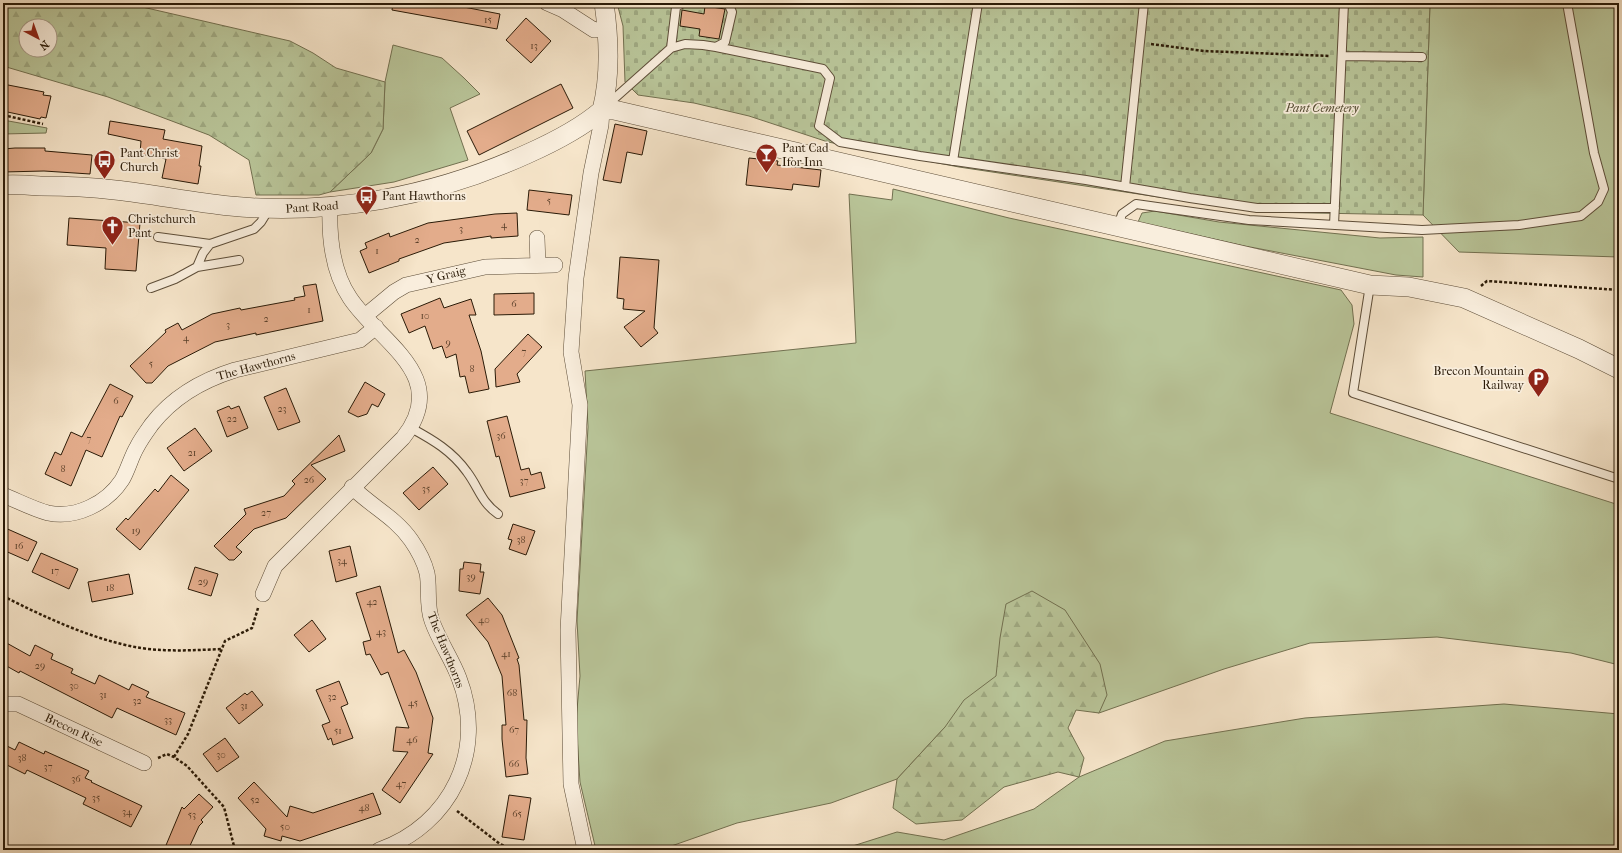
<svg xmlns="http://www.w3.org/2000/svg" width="1622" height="853" viewBox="0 0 1622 853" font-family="'IM FELL French Canon',serif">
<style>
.grass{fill:#b9c599;stroke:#727050}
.forest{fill:url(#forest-firs);stroke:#727050;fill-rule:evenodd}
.cemetery{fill:url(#cemetery-stones);stroke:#727050}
.building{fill:#e3ac8b;stroke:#2a1a07}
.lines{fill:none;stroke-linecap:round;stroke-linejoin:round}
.service-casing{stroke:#5d4d38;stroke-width:10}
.minor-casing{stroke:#5d4d38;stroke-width:16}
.tertiary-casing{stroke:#5d4d38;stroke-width:20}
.path{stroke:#2a1a07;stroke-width:2.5;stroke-dasharray:3 2;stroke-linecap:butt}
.service{stroke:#f9eedd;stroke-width:8}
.minor{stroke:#f9eedd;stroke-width:15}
.tertiary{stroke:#f9eedd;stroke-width:19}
.labels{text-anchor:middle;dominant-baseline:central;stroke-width:3.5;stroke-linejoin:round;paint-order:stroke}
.number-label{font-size:10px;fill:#583e28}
.park-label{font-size:12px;font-style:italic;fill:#554d33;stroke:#f9eedd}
.poi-label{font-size:12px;fill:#2a1a07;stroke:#f9eedd;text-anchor:start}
.street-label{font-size:12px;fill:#2a1a07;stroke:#f9eedd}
</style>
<defs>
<pattern id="forest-firs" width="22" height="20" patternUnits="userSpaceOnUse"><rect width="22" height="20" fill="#b9c599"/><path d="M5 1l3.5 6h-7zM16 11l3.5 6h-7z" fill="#9fa982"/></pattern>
<pattern id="cemetery-stones" width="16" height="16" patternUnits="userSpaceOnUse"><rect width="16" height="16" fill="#b9c599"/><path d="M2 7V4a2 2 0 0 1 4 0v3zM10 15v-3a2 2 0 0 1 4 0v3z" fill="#9fa982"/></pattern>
</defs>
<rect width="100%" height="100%" fill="#f6e5ca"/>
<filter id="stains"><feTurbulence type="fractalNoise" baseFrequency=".005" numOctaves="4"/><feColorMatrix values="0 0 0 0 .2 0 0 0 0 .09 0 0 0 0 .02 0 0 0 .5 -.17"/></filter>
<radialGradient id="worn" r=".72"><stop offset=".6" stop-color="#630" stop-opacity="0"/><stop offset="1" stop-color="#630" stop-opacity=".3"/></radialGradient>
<!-- grass -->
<path class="grass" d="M1430,3H1619V257L1459,252L1423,215Z
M393,45L442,58L464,78L480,94L450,108L468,160L394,182L330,192L371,153L383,129L385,82Z
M3,120L47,128L46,133L3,134Z
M893,189L1009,218L1341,290L1352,305L1354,324L1330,413L1619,505V665L1571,653L1437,637L1310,643L1224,669L1099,713L1060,698L945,727L897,779L831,803L737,823L660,850H596L580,782L576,721L580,676L577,621L588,427L585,371L856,343L849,194L892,200Z
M1155,211L1219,222L1380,238L1423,237V277L1396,275L1245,246L1138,222L1142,213Z
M1504,704L1619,714V850H840L897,832L944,840L1034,809L1079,777L1165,741L1305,718Z"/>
<!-- forest -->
<path class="forest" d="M3,3H125L290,41L313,53L336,68L385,82L383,129L371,153L330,192L319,195H256L249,160L209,135L108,97L3,66ZM26,26H50V50H26Z
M1032,591L1065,610L1100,664L1107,695L1099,713L1076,710L1068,728L1084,758L1079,777L1058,772L1004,787L962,820L916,824L893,808L897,779L945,727L964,700L996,676L1000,638L1006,604Z"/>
<!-- cemetery -->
<path class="cemetery" d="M617,3H1430L1423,215L1258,212L959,167L828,142L749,116L694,103L638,95L625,82L623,26Z"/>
<!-- building -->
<path class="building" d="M393,3H443L500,14L497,29L392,10Z
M705,6L725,9L719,39L699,36L700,29L680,26L682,10L704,14Z
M526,18L551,41L531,63L506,40Z
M3,84L44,92L43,95L51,96L46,118L41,117L40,119L3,111Z
M561,84L573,108L479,155L467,131Z
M110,121L165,130L163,139L202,146L199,166H201L198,184L162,178L166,159L140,154L141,141L108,134Z
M615,124L647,131L642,155L627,152L621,183L603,180Z
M15,148H45V151L92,155L90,174L44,171L3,172V149Z
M749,158L778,161L777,165L821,170L819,187L793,184L792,190L746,185Z
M529,190L572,195L569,215L527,210Z
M517,213L518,236L491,238V236L444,243L399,259V261L369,273L360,251L367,248L365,243L389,233L390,237L428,223L495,214Z
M69,218L140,223L136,271L105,269L106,248L67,245Z
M620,257L659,260L654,328L658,333L641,347L624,327L645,311L623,309L624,299L617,298Z
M316,284L323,321L256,335V333L215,342L168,366L152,383H146L130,366L166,332L165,330L178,323L182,330L212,314L240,308L241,310L295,300L294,298L305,296L303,286Z
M534,293V314L494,315V294Z
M440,298L444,308L471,299L476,315H469L481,351L489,389L469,393L465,376L460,377L456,354L446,358L442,346L433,349L425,326L409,333L401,314Z
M528,334L542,347L517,374L520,382L496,387L495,369Z
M365,382L385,394L378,407L372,404L367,414L358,417L348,412Z
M110,384L133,396L122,417L120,416L102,457L86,450L71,486L45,474L55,452L61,455L71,432L82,437Z
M286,388L300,422L278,430L264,397Z
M229,406L231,409L239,406L248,428L227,437L217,411Z
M507,416L521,470L529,468L531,475L541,472L545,488L510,497L499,456L496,457L487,421Z
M195,428L212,451L184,471L167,448Z
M339,435L345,451L311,465L326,479L286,518L254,529L236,547L242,552L234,560H229L214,546L246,514L244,509L284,496L295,484L292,481Z
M433,467L448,484L419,510L403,493Z
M171,475L189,490L140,550L116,529L126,518L128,520L155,489L158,492Z
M513,524L535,531L526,555L509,549L512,540L508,539Z
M3,527L37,542L28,561L3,550Z
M350,546L357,576L336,582L329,551Z
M41,553L78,569L69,589L32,572Z
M464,562L481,564L480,572H484L480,594L459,591L460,569H463Z
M195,567L218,574L211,596L188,589Z
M129,574L133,594L92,602L88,582Z
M380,586L398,653L404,650L416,672L433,718L428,753L433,754L400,803L382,790L408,752L393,751L396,727L409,728L388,672L381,675L370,654L366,655L363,642L371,640L356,593Z
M488,598L502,615L519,658L517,659L519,665L524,720H527L526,758L528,774L506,777L502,739V725H506L502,676L488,642L466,615Z
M312,620L326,639L309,652L294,635Z
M3,641L30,656L35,645L53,654L51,659L73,669L71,673L95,684L99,675L129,690L132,684L149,692L146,697L185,713L176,735L117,708L112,718L20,671L19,673L3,664Z
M339,681L348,704L341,707L353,738L333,745L331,738L328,740L322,725L330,722L316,690Z
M252,691L263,705L239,724L226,708L245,693L247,695Z
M225,738L239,757L217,772L203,754Z
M19,742L44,754L45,751L89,771L85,778L92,781L91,782L142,806L131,827L83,804L86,798L27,770L25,774L3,763V744L15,750Z
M254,782L287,817L290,806L313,813L373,793L381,814L300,841L282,836L281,841L264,836L266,829L238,798Z
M199,794L213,807L201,820L203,822L199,826L188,850H164L182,807L184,809Z
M509,795L531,798L524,840L502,837Z"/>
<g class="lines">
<defs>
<path id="service" d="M716,47L823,69L830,78L819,126L840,142L920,156L1086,180L1190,198L1257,208H1335
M671,48L676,7L683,3
M1342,56L1422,57
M607,105L671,48L685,44L703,45L716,47L725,42L732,12L728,3
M953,161L978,3
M1125,187L1144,3
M1334,225L1344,3
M1118,226L1122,214L1136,204L1249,220L1422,230L1519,225L1581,216L1598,202L1604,189L1594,153L1567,3
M158,237L210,244
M197,267L203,253L210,244L254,229L261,222L269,209
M1370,285L1353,393L1619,479
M151,288L175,279L197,267L239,260
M411,428C433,440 452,451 467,472C479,488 481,502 498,514"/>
<path id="minor" d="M547,3L563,10L594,30L607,29
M537,238L538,265
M365,316L394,292L406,285L485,267L555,265
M352,487C371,506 396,518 411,540C418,550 424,561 427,573C430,588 426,605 432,621C439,641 452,659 459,678C487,751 451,825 379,850
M3,495C18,501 33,509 48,513C76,519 107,503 122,480C128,470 131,457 137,447C141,439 147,431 152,424C173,397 203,380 235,370L360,340L376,327
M263,594L275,566L403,438C452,376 380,343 350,298C333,273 329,237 330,207
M3,704H18L144,763
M585,850L571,784L568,630L580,405L571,352L576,278L591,173L601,125L602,110"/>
<path id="tertiary" d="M602,110H614L1370,285L1409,287L1464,298L1579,349L1619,369
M602,110C611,75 609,38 604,3
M3,185C15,184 28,185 40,186C65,186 91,187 115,190C153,194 191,202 230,206C331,216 435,196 527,154C554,142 580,129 602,110"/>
</defs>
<!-- service casing -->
<use href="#service" class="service-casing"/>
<!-- minor casing -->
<use href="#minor" class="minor-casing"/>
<!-- tertiary casing -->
<use href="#tertiary" class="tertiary-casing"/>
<!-- path -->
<path class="path" d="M1151,44L1204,51L1330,56
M3,115L43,124
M1481,286L1487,281L1619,290
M3,596C48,619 110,648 161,650C181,651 201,650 222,649
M174,757L188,734L225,641L252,628L258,608
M158,758L167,754L174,757L187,766L224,807L235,850
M457,811L500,844L514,850"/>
<!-- service -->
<use href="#service" class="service"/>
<!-- minor -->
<use href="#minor" class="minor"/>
<!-- tertiary -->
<use href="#tertiary" class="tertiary"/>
</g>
<!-- icons -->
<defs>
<symbol id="bar-pin" viewBox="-11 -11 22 30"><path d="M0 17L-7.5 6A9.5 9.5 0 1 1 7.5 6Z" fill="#8f2418" stroke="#f9eedd"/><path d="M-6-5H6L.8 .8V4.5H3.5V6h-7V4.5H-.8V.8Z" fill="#fff"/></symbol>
<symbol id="bus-pin" viewBox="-11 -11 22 30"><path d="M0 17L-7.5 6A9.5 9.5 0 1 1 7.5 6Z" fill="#8f2418" stroke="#f9eedd"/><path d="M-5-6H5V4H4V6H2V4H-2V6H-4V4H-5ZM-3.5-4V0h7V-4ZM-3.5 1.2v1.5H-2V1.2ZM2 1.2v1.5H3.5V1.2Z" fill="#fff"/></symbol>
<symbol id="church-pin" viewBox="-11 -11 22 30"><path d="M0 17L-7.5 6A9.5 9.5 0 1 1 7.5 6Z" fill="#8f2418" stroke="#f9eedd"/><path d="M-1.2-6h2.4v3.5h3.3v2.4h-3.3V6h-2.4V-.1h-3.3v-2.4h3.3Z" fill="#fff"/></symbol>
<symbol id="parking-pin" viewBox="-11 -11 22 30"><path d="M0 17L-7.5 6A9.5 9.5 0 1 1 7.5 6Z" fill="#8f2418" stroke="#f9eedd"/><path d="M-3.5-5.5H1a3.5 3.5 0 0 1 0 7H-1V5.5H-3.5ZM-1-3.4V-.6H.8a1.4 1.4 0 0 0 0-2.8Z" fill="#fff"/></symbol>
</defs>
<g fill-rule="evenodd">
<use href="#bar-pin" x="754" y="142" width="25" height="34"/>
<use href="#bus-pin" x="92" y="148" width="25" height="34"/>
<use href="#bus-pin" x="354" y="184" width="25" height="34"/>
<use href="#church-pin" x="100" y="214" width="25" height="34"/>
<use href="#parking-pin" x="1526" y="366" width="25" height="34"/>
</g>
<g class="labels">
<!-- number labels -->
<g class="number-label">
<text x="488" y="20">15</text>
<text x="534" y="46">13</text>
<text x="549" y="201">5</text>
<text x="504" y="225">4</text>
<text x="461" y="229">3</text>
<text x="417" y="240">2</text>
<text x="377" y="251">1</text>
<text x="514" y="304">6</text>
<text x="309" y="310">1</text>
<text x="425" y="316">10</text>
<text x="266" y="319">2</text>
<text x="228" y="325">3</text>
<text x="186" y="338">4</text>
<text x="448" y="343">9</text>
<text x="524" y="352">7</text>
<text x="151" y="364">5</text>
<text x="472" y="369">8</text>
<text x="116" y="401">6</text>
<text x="282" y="409">23</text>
<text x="232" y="419">22</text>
<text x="501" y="436">36</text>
<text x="89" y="439">7</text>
<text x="192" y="453">21</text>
<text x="63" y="469">8</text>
<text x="309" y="480">26</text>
<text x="524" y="481">37</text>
<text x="426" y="489">35</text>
<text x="266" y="513">27</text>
<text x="136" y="531">19</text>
<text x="521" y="540">38</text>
<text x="19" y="546">16</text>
<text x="342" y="561">34</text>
<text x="55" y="571">17</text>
<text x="471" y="577">39</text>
<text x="203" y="582">29</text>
<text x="110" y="588">18</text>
<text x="372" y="602">42</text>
<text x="484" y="620">40</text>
<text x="381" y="632">43</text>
<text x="506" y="654">41</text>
<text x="40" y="666">29</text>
<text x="74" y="686">30</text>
<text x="512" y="693">68</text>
<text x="103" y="695">31</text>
<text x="332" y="697">32</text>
<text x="137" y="701">32</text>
<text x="413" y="703">45</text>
<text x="244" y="706">31</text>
<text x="168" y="720">33</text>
<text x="514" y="730">67</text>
<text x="338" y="731">51</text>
<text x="412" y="740">46</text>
<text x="221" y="755">30</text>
<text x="22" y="758">38</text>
<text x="514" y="764">66</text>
<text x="48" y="767">37</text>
<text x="76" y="779">36</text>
<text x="401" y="784">47</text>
<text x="96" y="798">35</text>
<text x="255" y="800">52</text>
<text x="364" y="808">48</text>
<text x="127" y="812">34</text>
<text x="517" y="814">65</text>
<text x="192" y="815">53</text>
<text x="285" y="827">50</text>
</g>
<!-- park labels -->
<g class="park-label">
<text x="1322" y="108">Pant Cemetery</text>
</g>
<!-- poi labels -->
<g class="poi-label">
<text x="782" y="148">Pant Cad<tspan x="782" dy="14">Ifor Inn</tspan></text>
<text x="120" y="153">Pant Christ<tspan x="120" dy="14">Church</tspan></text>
<text x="382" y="196">Pant Hawthorns</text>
<text x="128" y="219">Christchurch<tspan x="128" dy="14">Pant</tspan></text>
<text x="1524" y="371" text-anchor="end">Brecon Mountain<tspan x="1524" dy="14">Railway</tspan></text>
</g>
<!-- street labels -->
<g class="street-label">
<text transform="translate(312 207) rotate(-4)">Pant Road</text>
<text transform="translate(446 275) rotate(-14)">Y Graig</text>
<text transform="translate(256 366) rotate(-15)">The Hawthorns</text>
<text transform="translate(446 650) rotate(68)">The Hawthorns</text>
<text transform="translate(74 730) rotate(25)">Brecon Rise</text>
</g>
</g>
<!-- margin -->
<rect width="1622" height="853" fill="none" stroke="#f6e5ca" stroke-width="16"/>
<rect x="4" y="4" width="1614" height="845" fill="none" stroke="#2a1a07" stroke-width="2"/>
<rect x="8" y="8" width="1606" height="837" fill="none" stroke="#2a1a07"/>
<!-- north arrow -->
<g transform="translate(38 38) rotate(139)"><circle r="19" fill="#f9eedd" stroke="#a69987"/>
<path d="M0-3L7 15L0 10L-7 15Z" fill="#8f2418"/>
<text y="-6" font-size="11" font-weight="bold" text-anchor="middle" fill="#2a1a07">N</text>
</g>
<rect width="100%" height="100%" filter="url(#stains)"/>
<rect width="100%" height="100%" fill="url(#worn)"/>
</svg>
